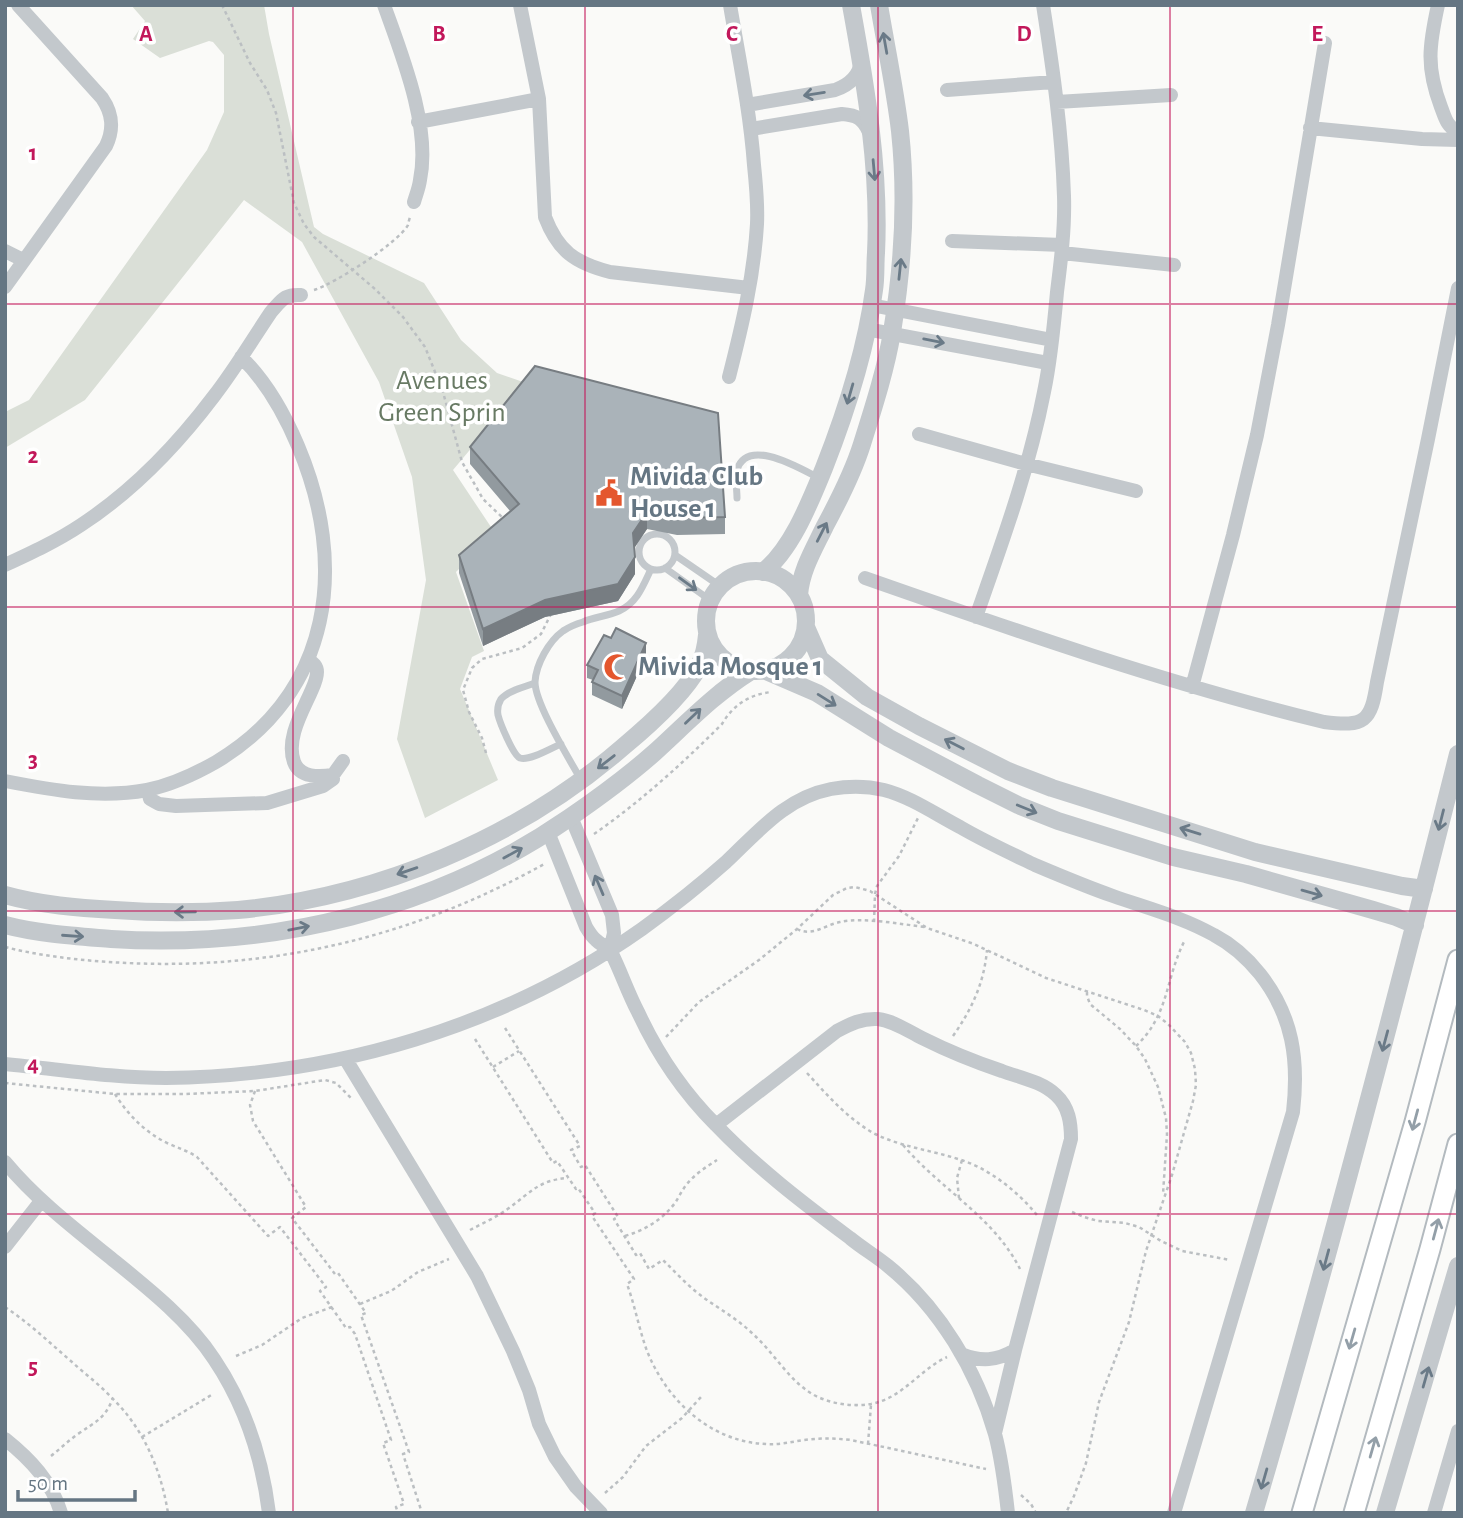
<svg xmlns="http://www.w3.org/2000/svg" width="1463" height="1518" viewBox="0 0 1463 1518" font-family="'Alegreya Sans',sans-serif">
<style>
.green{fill:#dadfd7}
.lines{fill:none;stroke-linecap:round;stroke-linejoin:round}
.secondary-casing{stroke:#b3babf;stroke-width:23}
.path{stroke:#bbbfc2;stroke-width:2.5;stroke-dasharray:3.5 3.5;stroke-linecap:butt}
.service{stroke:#c3c8cc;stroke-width:7}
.minor{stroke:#c3c8cc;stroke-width:14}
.tertiary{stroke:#c3c8cc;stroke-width:18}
.secondary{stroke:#fff;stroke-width:19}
.wall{fill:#929a9f}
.shaded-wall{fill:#777d82}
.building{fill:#aab3b9;stroke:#777d82;stroke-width:2}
.oneway{stroke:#6a7a87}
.oneway2{stroke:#939fa8}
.grid{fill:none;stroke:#c2185b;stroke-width:2;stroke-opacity:0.55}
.labels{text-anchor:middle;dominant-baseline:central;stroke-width:7;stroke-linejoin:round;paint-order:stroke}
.park-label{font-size:28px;fill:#687a64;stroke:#fff}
.poi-label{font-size:28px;font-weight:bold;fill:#657683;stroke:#fff;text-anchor:start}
.grid-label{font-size:23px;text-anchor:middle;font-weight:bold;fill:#c2185b;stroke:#fff;stroke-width:7;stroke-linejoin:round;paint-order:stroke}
</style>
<rect width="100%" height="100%" fill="#fafaf8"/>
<!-- green -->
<path class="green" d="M131,5H264L269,34L314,227L323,234L424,283L461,340L497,373L526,383L453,470L495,533L456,572L484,651L472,657L460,689L498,780L425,818L397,739L426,580L412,477L379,382L302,242L244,200L85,400L5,448V412L29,400L207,150L224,112V55L213,42L209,41L160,58L133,39L145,21Z"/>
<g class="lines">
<defs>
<path id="secondary" d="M1302,1513L1415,1122L1458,960
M1354,1513L1430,1249L1458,1144"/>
</defs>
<!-- secondary casing -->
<use href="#secondary" class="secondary-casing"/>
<!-- path -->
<path class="path" d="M222,5L250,63L267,90L276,113L294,203L304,224L314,237L375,289L403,317L425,347L443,392L462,462L483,499L504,519
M314,290C334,284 398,243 408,225C408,224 410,216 411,215
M486,753L482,738L469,712L463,690L472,668L482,659L522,648L541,634L551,614
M594,834C640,802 682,764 722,724C733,705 750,694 772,692
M874,922L875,894L877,886L899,856L918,818
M797,929C812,937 825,925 840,922C863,917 900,924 924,927
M5,947C45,957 86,961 127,963C276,970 416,936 546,863
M1087,992V996L1090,1004L1120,1029L1136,1046L1145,1059L1158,1087L1166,1118L1167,1134L1163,1194
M505,1028L580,1146L571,1150L581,1167L585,1165L618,1217L614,1219L636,1255L640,1253L649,1269L663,1260C677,1274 691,1289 707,1300C723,1311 740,1321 754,1335C775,1354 789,1381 814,1395C831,1404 852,1407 871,1404C903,1398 919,1370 947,1357
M953,1036C972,1009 984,983 987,950
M666,1037L699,1002L759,960L797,929L833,895L847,888L855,887L870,891L927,928L974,944L1046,978L1144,1010L1158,1016L1168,1024L1185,1042L1191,1053L1195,1069L1196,1085L1193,1101L1172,1175L1146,1251L1129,1322L1099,1402L1086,1463L1074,1496L1066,1513
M475,1039L553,1163L557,1161L576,1189L578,1188L595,1213L592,1216L634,1279L627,1284C635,1306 639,1329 647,1351C667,1401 711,1442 766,1444C779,1445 791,1442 804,1440C820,1438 835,1438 851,1440L986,1469
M1136,1046C1170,1014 1165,978 1185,940
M493,1067L519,1051
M807,1073C828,1096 848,1119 875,1134C902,1147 930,1150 958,1159C989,1168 1017,1191 1037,1215
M5,1083L115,1094H185L255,1091L325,1080L336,1083L351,1098
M255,1091L250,1105L253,1121L306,1207L292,1218L335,1274L338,1273L366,1313L361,1315L409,1452L403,1454L422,1513
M115,1094C128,1115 145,1132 167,1143C178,1148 188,1151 197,1157L268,1236L280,1227L326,1287L320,1291L346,1328L350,1327L355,1334L391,1440L383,1443L404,1504L396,1507L398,1513
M903,1145C939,1188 994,1217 1020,1269
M959,1198L957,1178L962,1160
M1072,1212L1084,1217L1098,1221L1125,1223L1139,1227L1161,1241L1182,1251L1230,1260
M470,1230C483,1223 497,1217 509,1208C531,1192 539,1180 568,1178
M625,1236C645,1230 662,1220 675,1203C679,1197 682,1190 687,1184C695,1174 706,1167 717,1160
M360,1304L391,1291L418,1272L449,1259
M5,1307C29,1323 50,1343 72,1362C85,1374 100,1385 112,1398C144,1429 161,1470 168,1513
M236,1356L262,1345L302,1318L332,1307
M142,1437L213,1394
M868,1444L871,1405
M51,1456C60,1449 68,1441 78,1434C95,1422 105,1419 113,1398
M605,1493L623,1477L646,1446L682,1418L701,1397
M1021,1495L1031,1504L1036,1513"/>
<!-- service -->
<path class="service" d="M737,498C737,490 735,478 737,470C747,436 801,469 819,478
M639 552a18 18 0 1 1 36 0a18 18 0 1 1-36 0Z
M675,555L720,586
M665,568L710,600
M535,683C525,687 509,690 501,699C498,704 497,709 498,715C500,723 513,755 520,758C530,761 551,748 561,744
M581,780C570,760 535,704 535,682C536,664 549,641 563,631C569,627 576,624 583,622C594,617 608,616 619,611C637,603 643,586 651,569"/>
<!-- minor -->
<path class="minor" d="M384,5C402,55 431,127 420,180C419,188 416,195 414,202
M520,5L539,99L545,217C558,251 575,263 610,272L749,288
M1438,5C1429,46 1426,67 1441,107C1446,120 1446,124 1458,133
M947,90L1054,82
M1057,102L1171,95
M747,105L835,90C849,85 859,77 861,62
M418,122L539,99
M1310,128L1422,139L1458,140
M751,129L842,114C857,115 863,119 869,132
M952,241L1062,245
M5,251L23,260
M1062,253L1174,265
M5,287L106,146C114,129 113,114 102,98L18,5
M871,305L1052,340
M866,329L1048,363
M729,377C742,326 754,276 757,224C758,204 756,184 754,165C750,111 739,58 730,5
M919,434L1026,464L1136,491
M5,565C31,553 57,541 81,525C133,491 177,445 214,396C235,369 252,340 271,312C282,300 284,294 301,295
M865,578C1016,631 1168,684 1324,722C1365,727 1371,722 1377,682L1428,439L1458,288
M976,617C1002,543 1029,469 1044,392C1051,359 1054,325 1057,292C1061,260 1065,228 1064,196C1062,132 1053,69 1043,5
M308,659C313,663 317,666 317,672C317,680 313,687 310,694C301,714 286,740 294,762C300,778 319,777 333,775
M1192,687L1233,535L1257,435L1278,325L1325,43
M5,781C51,790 100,799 147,790C171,785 195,774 216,762C333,692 348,564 298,446C284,413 267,382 241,357
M148,790L150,799L159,804L176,806L267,803L323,786L333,779V775L343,761
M571,817L612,915L614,933L610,950
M548,832L586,927C589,932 592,937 596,940C601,945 608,947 612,954C621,972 628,993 638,1012C657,1053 684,1093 716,1125C756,1167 803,1203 850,1238C862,1248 876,1256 888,1266C940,1308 977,1371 995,1434C1002,1460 1005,1486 1008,1513
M345,1058L477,1276L513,1351L529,1390L539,1424L555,1457L576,1487L601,1513
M5,1064C59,1069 112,1078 166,1078C335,1076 503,1027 642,929C671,908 699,886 726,862C758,832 785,798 831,789C848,786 867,786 884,790C911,797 935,814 960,827C984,841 1010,853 1035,865C1061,876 1087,887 1113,896C1147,908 1182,917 1214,935C1231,944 1248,959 1260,974C1293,1016 1299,1060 1293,1112L1174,1513
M716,1125L837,1031C850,1024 862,1018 878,1019C894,1021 908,1031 922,1038C948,1051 975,1062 1002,1071C1021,1078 1041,1081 1056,1095C1069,1107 1071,1123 1071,1139L1015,1350L995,1433
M5,1162C35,1198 71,1226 107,1255C144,1285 188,1319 214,1359C245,1405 262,1457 269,1513
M5,1247L41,1201
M961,1354C981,1362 997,1361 1015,1350
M5,1439C30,1459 52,1482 61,1513
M1434,1513L1458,1431"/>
<!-- tertiary -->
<path class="tertiary" d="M706 621a50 50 0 1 1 100 0a50 50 0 1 1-100 0Z
M763,572C792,549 810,502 824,468C846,412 866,350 874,290C876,278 875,265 876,253C880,170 866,87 851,5
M799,595C801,570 814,549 825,526C839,500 853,473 862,444C873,409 886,369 892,332C903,266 907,197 900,131C895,89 886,47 879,5
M806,627L820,659L867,697L919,726L1008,771L1052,788L1255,852L1402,886L1424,889
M766,671L817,693L889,738L978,785L1018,805L1058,821L1173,857L1246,874L1373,910L1396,917L1415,925
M5,895C41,905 78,908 115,910C156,913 197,913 238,910C377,897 517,839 623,747C647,727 685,693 699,666C704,656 706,646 707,635
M5,925C40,934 75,936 111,939C272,949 436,910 569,818C598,798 627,777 654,753C686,724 714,694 751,671
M1254,1513C1328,1261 1394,1008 1458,754
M1385,1513L1458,1266"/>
<!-- secondary -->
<use href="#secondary" class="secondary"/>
</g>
<!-- wall -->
<path class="wall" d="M470,447L725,517V534L677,535L647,529L634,548L635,574L618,601L545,617L483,646L459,573V555L510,511L470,464Z
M646,656L622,709L592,695V682L593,680L587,678V665Z"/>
<!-- shaded-wall -->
<path class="shaded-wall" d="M647,512V529L633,550V533Z
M635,557V574L618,601L545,617L483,646V629Z
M646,643V656L622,709V696Z"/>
<!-- building -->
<path class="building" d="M535,366L718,413L725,517L677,518L647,512L633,533L635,557L618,584L545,600L483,629L459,555L519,504L470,447Z
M616,628L646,643L622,696L592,682L598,670L587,665L604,635L611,638Z"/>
<!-- one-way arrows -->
<defs><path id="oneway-shaft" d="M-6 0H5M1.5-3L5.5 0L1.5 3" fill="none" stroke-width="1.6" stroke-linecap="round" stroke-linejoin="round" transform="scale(1.75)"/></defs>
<g class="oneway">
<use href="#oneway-shaft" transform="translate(885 43) rotate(-100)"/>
<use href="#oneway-shaft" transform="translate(814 94) rotate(171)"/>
<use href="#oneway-shaft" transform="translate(874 170) rotate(85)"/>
<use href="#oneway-shaft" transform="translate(900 269) rotate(-84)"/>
<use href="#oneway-shaft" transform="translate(934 341) rotate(11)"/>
<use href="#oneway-shaft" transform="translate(850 394) rotate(106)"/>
<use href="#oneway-shaft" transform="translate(822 532) rotate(-63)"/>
<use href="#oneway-shaft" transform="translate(688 584) rotate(36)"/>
<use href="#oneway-shaft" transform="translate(827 700) rotate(32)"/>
<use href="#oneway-shaft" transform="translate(693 716) rotate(-44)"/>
<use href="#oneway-shaft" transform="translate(954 744) rotate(-153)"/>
<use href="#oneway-shaft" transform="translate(606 762) rotate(142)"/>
<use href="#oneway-shaft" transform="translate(1027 809) rotate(22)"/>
<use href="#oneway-shaft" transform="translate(1441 820) rotate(104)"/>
<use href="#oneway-shaft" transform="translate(1190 831) rotate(-163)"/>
<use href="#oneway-shaft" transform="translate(513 853) rotate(-29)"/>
<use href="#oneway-shaft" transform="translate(407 871) rotate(161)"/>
<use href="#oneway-shaft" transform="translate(599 885) rotate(-113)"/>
<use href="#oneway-shaft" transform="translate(1312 893) rotate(16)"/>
<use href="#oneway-shaft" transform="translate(185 912) rotate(179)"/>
<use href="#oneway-shaft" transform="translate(299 928) rotate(-11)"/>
<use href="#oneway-shaft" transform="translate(73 936) rotate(4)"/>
<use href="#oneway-shaft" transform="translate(1385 1041) rotate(105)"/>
<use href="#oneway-shaft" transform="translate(1326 1260) rotate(105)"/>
<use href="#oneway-shaft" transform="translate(1426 1377) rotate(-74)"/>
<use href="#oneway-shaft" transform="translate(1264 1479) rotate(106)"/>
</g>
<g class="oneway2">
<use href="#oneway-shaft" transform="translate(1415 1120) rotate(105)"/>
<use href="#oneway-shaft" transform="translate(1436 1229) rotate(-75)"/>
<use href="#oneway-shaft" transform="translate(1352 1339) rotate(106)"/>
<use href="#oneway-shaft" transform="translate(1373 1447) rotate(-74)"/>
</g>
<!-- grid -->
<path class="grid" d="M293,5V1513M585,5V1513M878,5V1513M1170,5V1513M5,304H1458M5,607H1458M5,911H1458M5,1214H1458"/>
<!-- icons -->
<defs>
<symbol id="civic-bare" viewBox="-9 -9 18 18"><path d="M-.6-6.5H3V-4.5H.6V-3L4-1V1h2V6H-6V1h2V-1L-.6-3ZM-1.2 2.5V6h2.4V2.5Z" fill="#e4572e" stroke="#fff" stroke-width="2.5" paint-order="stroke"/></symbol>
<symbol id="mosque-bare" viewBox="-9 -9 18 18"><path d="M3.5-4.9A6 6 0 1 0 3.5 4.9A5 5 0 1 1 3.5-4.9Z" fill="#e4572e" stroke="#fff" stroke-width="2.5" paint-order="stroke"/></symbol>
</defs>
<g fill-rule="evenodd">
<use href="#civic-bare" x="590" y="474" width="38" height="38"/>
<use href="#mosque-bare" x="598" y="648" width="38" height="38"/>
</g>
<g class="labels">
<!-- park labels -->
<g class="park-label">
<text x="442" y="381">Avenues<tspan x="442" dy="32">Green Sprin</tspan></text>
</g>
<!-- poi labels -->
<g class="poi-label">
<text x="630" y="477">Mivida Club<tspan x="630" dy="32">House 1</tspan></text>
<text x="638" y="667">Mivida Mosque 1</text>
</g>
</g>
<g class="grid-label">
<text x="146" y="41">A</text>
<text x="439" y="41">B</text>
<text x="732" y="41">C</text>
<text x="1024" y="41">D</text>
<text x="1317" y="41">E</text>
<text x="33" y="160">1</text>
<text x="33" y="463">2</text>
<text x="33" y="767">3</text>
<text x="33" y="1071">4</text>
<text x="33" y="1374">5</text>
</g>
<!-- border -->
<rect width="1463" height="1518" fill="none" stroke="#657683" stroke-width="14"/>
<!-- scale -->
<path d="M18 1490v10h117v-10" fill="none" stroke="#657683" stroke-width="3.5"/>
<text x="28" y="1490" font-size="21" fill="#657683" stroke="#ffffff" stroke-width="5" paint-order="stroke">50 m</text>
</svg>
